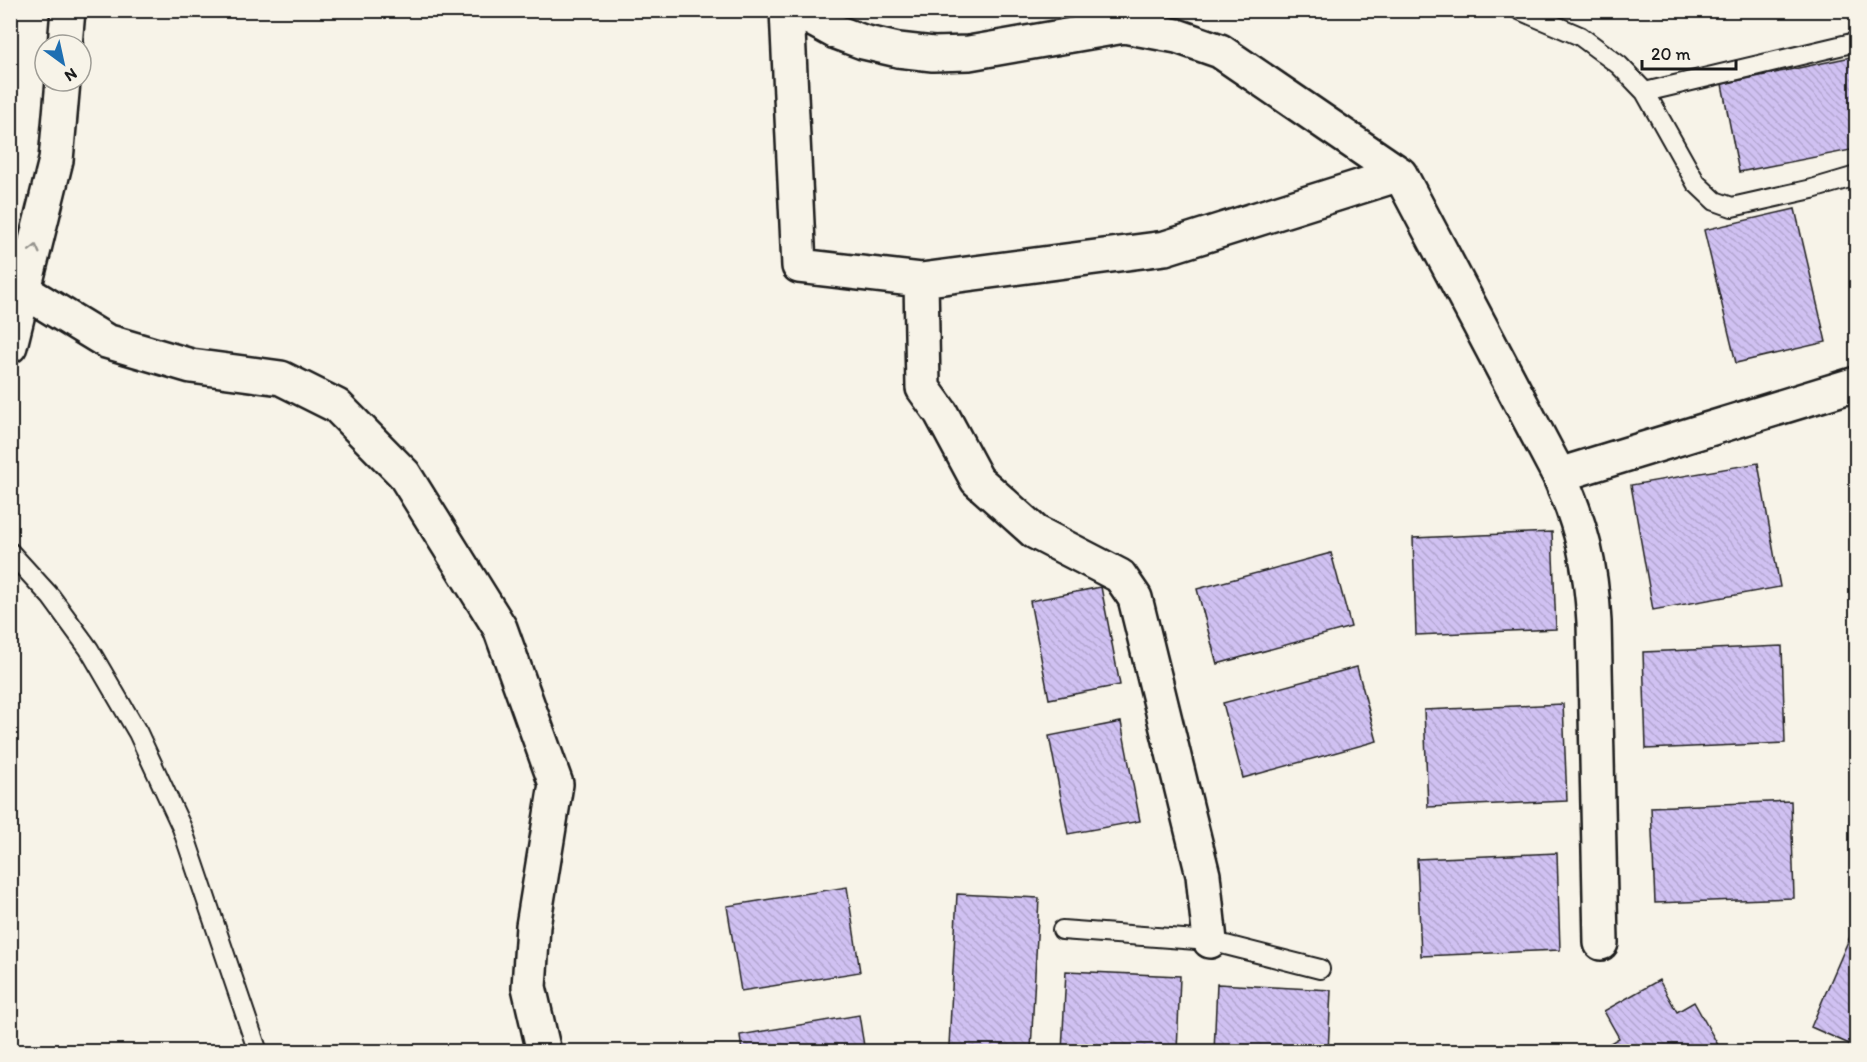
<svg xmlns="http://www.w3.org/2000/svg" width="1867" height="1062" viewBox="0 0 1867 1062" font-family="Itim,sans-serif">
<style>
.building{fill:url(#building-back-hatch);stroke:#1c1c1c;stroke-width:1.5}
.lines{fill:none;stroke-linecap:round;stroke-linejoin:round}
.lane-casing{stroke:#1c1c1c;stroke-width:22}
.street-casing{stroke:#1c1c1c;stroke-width:38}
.secondary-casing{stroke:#1c1c1c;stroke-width:38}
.lane{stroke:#f7f3e8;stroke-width:18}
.street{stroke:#f7f3e8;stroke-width:33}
.secondary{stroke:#f7f3e8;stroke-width:33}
.oneway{stroke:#94928c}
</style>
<defs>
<pattern id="building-back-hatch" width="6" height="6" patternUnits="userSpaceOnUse" patternTransform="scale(1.5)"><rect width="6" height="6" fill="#d0c1f2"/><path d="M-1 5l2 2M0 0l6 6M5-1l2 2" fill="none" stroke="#b2a5cf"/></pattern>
</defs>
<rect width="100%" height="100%" fill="#f7f3e8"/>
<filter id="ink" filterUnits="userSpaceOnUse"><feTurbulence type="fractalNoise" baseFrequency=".0167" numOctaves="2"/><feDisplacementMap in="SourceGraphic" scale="12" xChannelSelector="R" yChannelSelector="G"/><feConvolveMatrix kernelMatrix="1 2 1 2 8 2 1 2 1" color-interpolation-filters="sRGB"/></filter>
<g filter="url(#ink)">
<!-- building -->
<path class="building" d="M1856,56V149L1739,172L1722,84Z
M1795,209L1826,342L1736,363L1704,230Z
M1758,463L1780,587L1653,610L1631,485Z
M1552,532L1556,629L1416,635L1413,538Z
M1331,553L1351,627L1217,664L1197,589Z
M1101,587L1120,685L1049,699L1030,601Z
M1782,646L1785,743L1646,749L1643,652Z
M1357,667L1377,741L1243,778L1223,703Z
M1563,704L1567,801L1428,807L1424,710Z
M1121,722L1140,821L1068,834L1049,736Z
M1791,801L1794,898L1655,903L1651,807Z
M1557,853L1560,950L1421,956L1417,859Z
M847,887L860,972L741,991L727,906Z
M957,894L1039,898L1031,1050L949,1046Z
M1852,932L1856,934V1047L1811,1027Z
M1066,971L1180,976L1177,1052H1062Z
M1659,980L1677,1012L1694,1002L1718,1045L1706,1052H1611L1607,1045L1619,1038L1604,1011Z
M1217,984L1331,990L1328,1052H1214Z
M859,1015L865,1052H742L740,1035Z"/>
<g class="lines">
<defs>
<path id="lane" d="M1519,10L1580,36L1619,65L1645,92L1696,183L1715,201L1732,207L1812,189L1856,176
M1645,92L1856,42
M10,552L51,597L89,649L138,733L182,828L258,1052
M1062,930L1210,941L1320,969"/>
<path id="street" d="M787,10L799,266L921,280L1165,248L1400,174
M796,10L836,32L863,42L898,50L933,54L969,53L1124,26L1177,36L1220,51L1400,174L1559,475C1582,526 1591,566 1594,622L1601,943
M921,280L923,388L941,413L977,480L1035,532L1120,576L1135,598L1203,875L1210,941
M24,291L106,341L191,366L281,378L337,406L404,474L500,628L556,784L533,926L529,987L544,1052
M1559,475L1856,384"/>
<path id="secondary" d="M65,45L68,10
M10,346L56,160L63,81"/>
</defs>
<!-- lane casing -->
<use href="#lane" class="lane-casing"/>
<!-- street casing -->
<use href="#street" class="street-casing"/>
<!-- secondary casing -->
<use href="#secondary" class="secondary-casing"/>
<!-- lane -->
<use href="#lane" class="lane"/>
<!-- street -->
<use href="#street" class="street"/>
<!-- secondary -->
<use href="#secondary" class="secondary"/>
</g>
<!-- one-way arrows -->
<defs><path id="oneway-chevron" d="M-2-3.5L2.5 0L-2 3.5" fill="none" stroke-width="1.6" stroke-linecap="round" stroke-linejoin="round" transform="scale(1.5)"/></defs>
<use class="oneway" href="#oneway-chevron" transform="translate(35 249) rotate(-76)"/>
</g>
<!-- margin -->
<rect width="1867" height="1062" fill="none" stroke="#f7f3e8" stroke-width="36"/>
<rect x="18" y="18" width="1831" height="1026" fill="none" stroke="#1c1c1c" stroke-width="2" filter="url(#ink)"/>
<!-- north arrow -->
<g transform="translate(63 63) rotate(147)"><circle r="28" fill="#f7f3e8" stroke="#9f9d96" stroke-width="1.5"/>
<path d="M0-4.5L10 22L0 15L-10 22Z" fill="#1f6fb2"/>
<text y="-9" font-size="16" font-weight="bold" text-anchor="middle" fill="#1c1c1c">N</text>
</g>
<!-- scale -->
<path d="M1642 60v9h94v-9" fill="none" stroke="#1c1c1c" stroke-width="3"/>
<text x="1651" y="60" font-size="18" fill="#1c1c1c" stroke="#f7f3e8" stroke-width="4.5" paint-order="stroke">20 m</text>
</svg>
